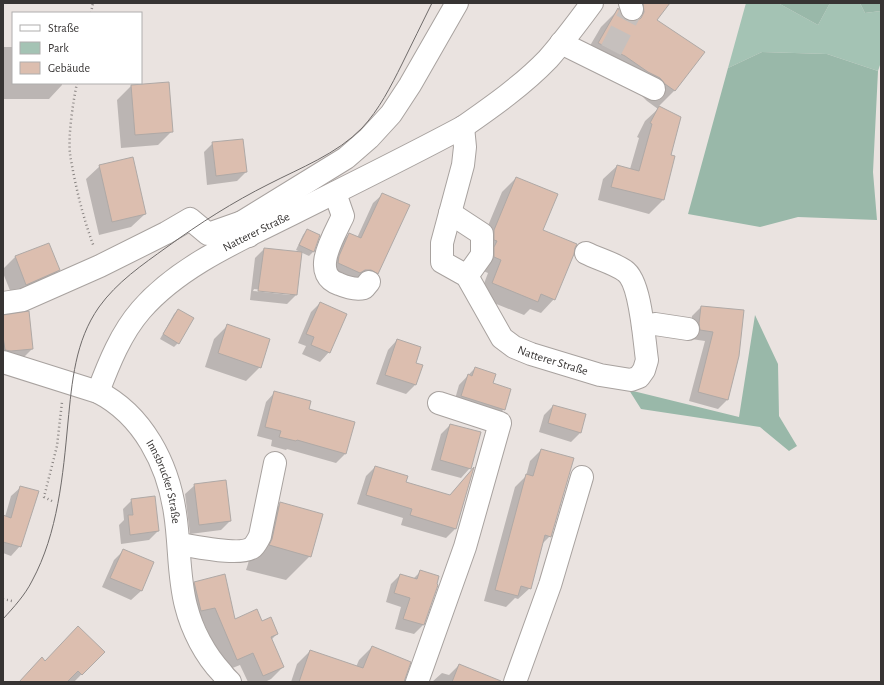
<svg xmlns="http://www.w3.org/2000/svg" width="884" height="685" viewBox="0 0 884 685" font-family="'Alegreya Sans',sans-serif">
<style>
.green{fill:#a4c3b4}
.forest{fill:#99b8a9}
.shadow{fill:#0003;fill-rule:evenodd}
.building{fill:#dcbeaf;stroke:#afa9a6}
.lines{fill:none;stroke-linecap:round;stroke-linejoin:round}
.minor-tunnel{stroke:#c6c0bd;stroke-width:22;stroke-dasharray:22 11;stroke-linecap:butt}
.minor-casing{stroke:#a8a29f;stroke-width:24}
.major-casing{stroke:#a8a29f;stroke-width:24}
.path{stroke:#898482;stroke-width:2.5;stroke-dasharray:1 3;stroke-linecap:butt}
.minor{stroke:#fff;stroke-width:22}
.major{stroke:#fff;stroke-width:22}
.tram{stroke:#6f6b6a;stroke-width:1}
.labels{text-anchor:middle;dominant-baseline:central;stroke-width:3;stroke-linejoin:round;paint-order:stroke}
.street-label{font-size:12px;fill:#373433;stroke:#fff}
</style>
<rect width="100%" height="100%" fill="#eae3e0"/>
<!-- green -->
<path class="green" d="M746,3H778L818,25L830,3H860L865,13L881,11V62L878,71L827,54L762,52L728,68Z"/>
<!-- forest -->
<path class="forest" d="M778,3H830L818,25Z
M860,3H881V11L865,13Z
M762,52L827,54L878,71L873,172L877,220L798,217L760,227L688,214L728,68Z
M755,315L778,364L779,416L797,446L789,451L760,427L641,409L629,390L739,417Z"/>
<!-- shadow -->
<path class="shadow" d="M631,3H669L653,19Z
M618,10L623,19L629,22H636L643,16L675,90L658,107L679,118L670,156L674,157L663,200L649,214L598,200L603,179L617,166L630,169L639,138L637,137L645,121L658,109L647,101L642,96L630,89L607,74L581,61L601,27Z
M3,47H13V83H62V85L49,99H3Z
M131,86L172,131L158,145L121,148L117,100Z
M213,143L246,172L237,181L207,185L204,152Z
M100,166L145,214L131,227L99,235L86,179Z
M516,178L554,299L541,313L530,309L524,315L479,297L488,273L481,270L480,245L502,192Z
M383,194L378,274L368,283L329,272L340,243L349,234L357,238L373,203Z
M307,230L313,252L309,256L296,250L303,235Z
M264,249L296,295L287,304L250,300L255,258ZM254,289L290,293V295L253,291Z
M16,256L59,270L45,284L13,298L3,273V269Z
M320,303L329,352L320,362L302,354L306,346L298,343L311,312Z
M701,307L738,355L727,400L718,409L689,401L705,341L691,339L690,333L692,316Z
M178,310V343L174,347L160,339L174,314Z
M3,316L32,349L23,358L3,360Z
M227,326L260,367L246,381L205,367L214,339Z
M397,340L414,364L415,385L406,394L376,384L388,350Z
M475,368L491,384L504,409L495,418L453,406L459,385Z
M275,392L308,410L345,454L336,463L287,449L286,450L271,446L272,440L257,436L266,402Z
M553,406L585,415L580,433L571,442L539,432L544,415Z
M450,425L470,468L461,478L431,470L441,434Z
M541,450L550,536L541,545L530,588L518,599L515,598L506,607L484,601L515,487L526,476L530,461Z
M375,467L405,483L449,496L472,470L455,529L446,538L401,525L403,518L357,504L366,476Z
M195,485L230,521L221,530L190,534L185,494Z
M21,487L20,546L11,556L3,553V518L5,517L11,496Z
M132,500L158,531L149,540L121,544L119,525L124,520L123,509Z
M280,504L310,556L286,580L246,570L248,564L256,528Z
M123,551L152,563L141,591L131,600L102,587L114,560Z
M420,572L437,585L423,625L414,634L395,629L401,607L386,602L391,584L400,575L413,579Z
M195,582L235,620L261,622L277,634L271,640L283,667L271,679L265,682H248L240,665L225,671L202,619L188,623L182,595Z
M372,647L402,682H291L297,664L310,651L356,667L359,660Z
M103,652L74,682H19Z
M459,665L494,682H432L442,673L449,675Z"/>
<!-- building -->
<path class="building" d="M643,3H670L657,20L705,52L675,91L665,84L660,78L648,72L625,56L598,43L618,8L624,19L629,21H636L641,18L644,12Z
M169,82L173,132L135,135L131,85Z
M659,106L681,117L671,155L675,156L664,200L611,187L617,165L639,171L652,124L650,123Z
M243,139L247,172L216,176L212,142Z
M133,157L146,214L112,222L99,165Z
M516,177L558,194L543,230L577,244L575,248L574,254L555,300L541,294L538,302L492,283L501,260L494,257V247L497,241L494,240V230Z
M382,193L410,205L378,274L371,270H365L360,273L338,263L339,256L349,233L361,238Z
M307,229L320,235L314,252L299,245Z
M49,243L60,270L26,285L15,256Z
M264,248L302,252L297,295L258,291Z
M320,302L347,314L330,353L311,345L314,337L306,334Z
M701,306L744,310L739,356L728,400L698,392L713,332L700,330L699,323Z
M178,309L194,318L179,344L163,334Z
M29,311L33,349L11,351L5,350L3,336V315Z
M227,324L270,339L261,368L218,353Z
M397,339L421,347L416,363L423,365L416,385L385,375Z
M475,367L496,374L493,383L511,389L505,410L461,396L468,374L472,376Z
M274,391L311,401L309,409L355,422L346,454L297,440L296,441L279,437L281,431L265,427Z
M553,405L586,414L581,433L548,423Z
M450,424L481,432L471,469L440,460Z
M541,449L574,458L551,537L545,535L531,589L521,586L518,596L495,590L526,474L533,476Z
M375,466L408,476L406,482L450,495L474,467L456,529L410,515L412,509L366,495Z
M226,480L231,521L199,525L194,484Z
M20,486L39,491L21,547L3,542V515L11,518Z
M155,496L159,531L130,535L128,515H133L131,499Z
M280,502L323,514L311,557L269,545L272,539Z
M123,549L154,562L142,591L110,578Z
M420,570L439,576L437,584L438,585L424,625L403,619L410,598L394,593L400,574L417,579Z
M225,574L235,619L257,609L262,621L271,617L278,634L271,637L284,667L263,676L253,653L237,660L215,608L201,611L194,582Z
M78,626L105,652L82,675L78,671L67,682H19L42,657L45,661Z
M372,646L411,662L404,682H299L310,650L363,668Z
M459,664L501,681V682H452Z"/>
<g class="lines">
<!-- minor-tunnel -->
<path class="minor-tunnel" d="M611,50L632,9"/>
<defs>
<g id="minor">
<path d="M630,3L632,9"/>
<path d="M561,43L654,89"/>
<path id="s1" d="M463,127L465,147L463,165L442,243V262L467,276L502,338L514,347L531,354L600,375L631,380L639,377L644,370L647,360C644,340 641,282 625,271C614,263 598,259 586,253"/>
<path d="M335,193L343,216C335,234 309,274 339,284C346,287 356,290 364,288L369,282"/>
<path d="M450,213L482,234V255L467,276"/>
<path d="M249,236L242,222L346,158L369,138L391,114L410,85L457,3"/>
<path d="M3,303L23,300L100,266L166,233L190,219L208,234L242,222"/>
<path d="M643,326L655,324L688,329"/>
<path id="s2" d="M98,392C109,363 121,333 141,310C180,265 242,239 294,213C350,185 407,157 463,127C493,106 523,85 548,59C564,41 578,22 592,3"/>
<path d="M179,544C194,546 241,557 253,547C256,544 258,540 260,536L275,463"/>
<path d="M417,682L465,547L500,423L439,403"/>
<path d="M515,682L550,585L582,477"/>
</g>
<g id="major">
<path id="s3" d="M3,362L98,392C143,415 168,464 175,513C180,544 178,576 186,606C192,630 205,655 222,673C224,676 227,679 230,682"/>
</g>
</defs>
<!-- minor casing -->
<use href="#minor" class="minor-casing"/>
<!-- major casing -->
<use href="#major" class="major-casing"/>
<!-- path -->
<path class="path" d="M91,13L93,3
M77,83C73,102 68,135 70,154C75,185 83,218 94,247
M52,501L44,497L57,446L62,402
M3,599L12,601"/>
<!-- minor -->
<use href="#minor" class="minor"/>
<!-- major -->
<use href="#major" class="major"/>
<!-- tram -->
<path class="tram" d="M3,619C14,607 25,595 32,581C58,533 63,475 68,422C72,382 75,341 99,307C117,282 142,265 167,247C200,223 233,202 269,184C300,168 337,154 362,128C379,110 391,86 402,64C412,44 422,23 432,3"/>
</g>
<g class="labels">
<!-- street labels -->
<g class="street-label">
<text stroke="none"><textPath href="#s2" startOffset="233">Natterer Straße</textPath></text>
<text stroke="none"><textPath href="#s1" startOffset="294">Natterer Straße</textPath></text>
<text stroke="none"><textPath href="#s3" startOffset="215">Innsbrucker Straße</textPath></text>
</g>
</g>
<!-- border -->
<rect width="884" height="685" fill="none" stroke="#373433" stroke-width="8"/>
<!-- legend -->
<rect x="12" y="12" width="130" height="72" fill="#ffffff" stroke="#afaead"/>
<rect x="20" y="25" width="20" height="6" fill="#ffffff" stroke="#afaead"/>
<text x="48" y="32" font-size="12" fill="#373433">Straße</text>
<rect x="20" y="42" width="20" height="12" fill="#a4c3b4" stroke="#afaead"/>
<text x="48" y="52" font-size="12" fill="#373433">Park</text>
<rect x="20" y="62" width="20" height="12" fill="#dcbeaf" stroke="#afaead"/>
<text x="48" y="72" font-size="12" fill="#373433">Gebäude</text>
</svg>
